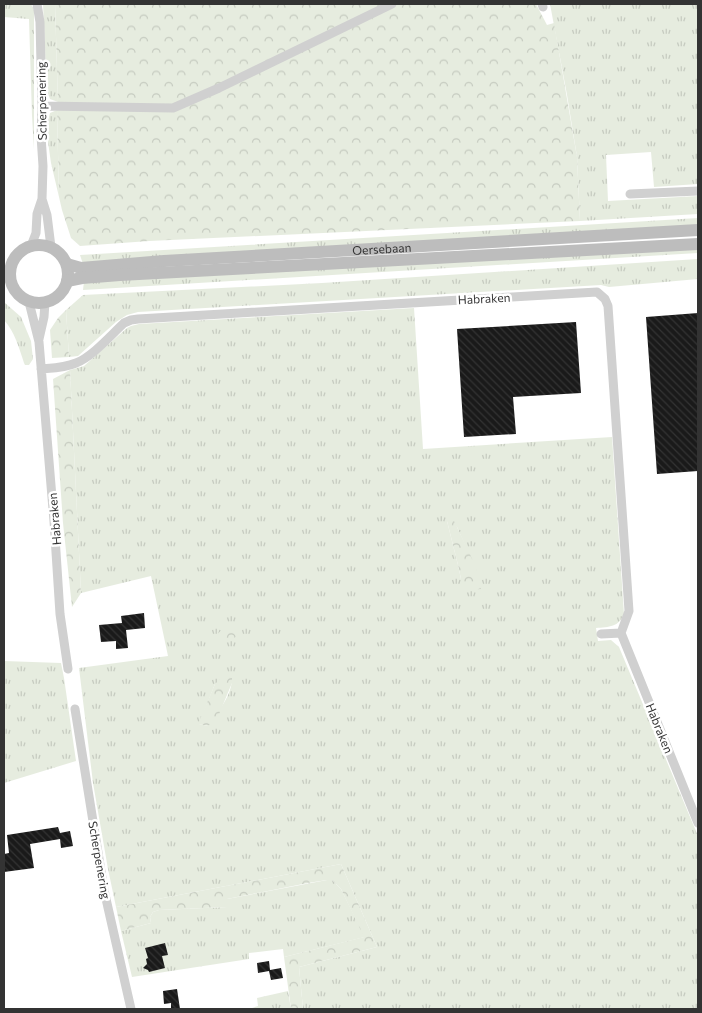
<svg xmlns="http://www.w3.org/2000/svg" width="702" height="1013" viewBox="0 0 702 1013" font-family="Commissioner,sans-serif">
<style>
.grass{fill:url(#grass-tufts);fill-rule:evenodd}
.forest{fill:url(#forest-crowns)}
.building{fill:url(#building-back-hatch)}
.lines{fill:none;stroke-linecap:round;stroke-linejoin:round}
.street{stroke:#d0d0d0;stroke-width:9}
.secondary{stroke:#bdbdbd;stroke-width:12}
.labels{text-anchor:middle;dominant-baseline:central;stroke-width:5;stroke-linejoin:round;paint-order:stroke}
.street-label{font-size:12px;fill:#333;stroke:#fff}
</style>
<defs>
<pattern id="grass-tufts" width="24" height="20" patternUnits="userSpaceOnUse" patternTransform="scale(1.25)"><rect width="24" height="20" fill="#e6ecdf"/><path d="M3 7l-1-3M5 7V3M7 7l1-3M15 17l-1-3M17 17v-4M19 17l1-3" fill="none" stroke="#c6cbc0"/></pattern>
<pattern id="forest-crowns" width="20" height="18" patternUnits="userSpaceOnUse" patternTransform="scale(1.25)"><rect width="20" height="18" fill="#e6ecdf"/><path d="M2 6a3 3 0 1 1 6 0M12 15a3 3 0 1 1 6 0" fill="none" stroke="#c6cbc0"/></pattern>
<pattern id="building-back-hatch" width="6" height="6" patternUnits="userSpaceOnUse" patternTransform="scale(1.25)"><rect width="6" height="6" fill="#1a1a1a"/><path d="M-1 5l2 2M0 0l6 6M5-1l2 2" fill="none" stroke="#333"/></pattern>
</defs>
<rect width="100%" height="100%" fill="#fff"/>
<!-- grass -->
<path class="grass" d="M4,4H31L34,10V149L32,116L29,19L4,17Z
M43,4H55L58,102L50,99L46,88L45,45Z
M550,4H698V184L654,187L651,152L606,155L608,201L698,196V214L580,221L577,157L567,95Z
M57,110L59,197L51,163L46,128L50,113Z
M698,218V226L83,264L80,255Z
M698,245V253L83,290L84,281Z
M698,259V279L609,287L601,285L138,312L127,315L116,322L78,356L69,357L66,310L83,295L322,283Z
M4,302L21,317L31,341L33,359L29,365H25L24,363C19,348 15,332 4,320Z
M414,308L423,449L612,437L624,614C619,627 609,627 596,628L598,641L611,640L619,647L698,836V1009H303L299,967L377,947L341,864L116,907L108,869L93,783L79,668L168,656L151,576L81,593L70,370L84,366L127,328L131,326L139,324ZM447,521L457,527L465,545L461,579L458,565ZM232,678C232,696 218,711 208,726L199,724L215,684Z
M4,661L61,663L64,678L76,761L4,783Z
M327,880H332L341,889L365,937L284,957L283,949L249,953V959L132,977L121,931L151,923L150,917L153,912L159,910L227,907V899Z
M288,991L291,1009H249L258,1006L257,998Z"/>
<!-- forest -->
<path class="forest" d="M55,4H536L547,25L554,23L577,157L580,221L149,241L80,246L71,238L62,210L59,197L57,110L58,102Z
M66,310L69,357L52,358L50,330L58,318Z
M70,370L81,593L72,607L63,523L53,379Z
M447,521H454L457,527L476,567L481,589L469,590L461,579L458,565Z
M237,626L239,629L238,634L233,640L220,643L215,639C219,629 226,628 237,626Z
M226,673L232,678V683L217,719L208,726L198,724L215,684Z
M341,864L377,947L299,967L303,1009H291L284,957L364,937L341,889L332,880H327L308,883L227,899V907L159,910L153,912L150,917L151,923L121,931L116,907Z"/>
<!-- building -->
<path class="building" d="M698,313V471L657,474L646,317Z
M576,322L581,393L513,397L516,434L464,437L457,329Z
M144,613L145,628L126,630L128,648L116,649V641L101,642L99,625L122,623L121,616Z
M58,827L60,833L70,831L73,846L61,848L60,839L30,844L34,868L4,872V854L9,853L7,835Z
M165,943L168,955L162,956L165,968L149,972L148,970L143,968L147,964L146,959L148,958L145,948Z
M269,961L270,970L281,968L283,978L271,980L269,971L258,973L257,963Z
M177,989L180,1009H171V1003L164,1004L163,991Z"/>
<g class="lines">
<!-- street -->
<path class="street" d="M542,4L543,7
M42,106L173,108L219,88L392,4
M630,194L698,191
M42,199L47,215L51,247
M31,246L36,233L37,214L42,199L43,166L41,136L42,106L40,22L37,4
M29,302L39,342L54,521L60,614L68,669
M39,339L44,317L45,302
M41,369C53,368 64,368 76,363C92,357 111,335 124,323L131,320L138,319L597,292L605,299L608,306L629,611L621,633L698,823
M601,634L621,633
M75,709L104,890L131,1009"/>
<!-- secondary -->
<g class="secondary">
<circle cx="39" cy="274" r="29"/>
<path id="s1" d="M67,264L81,268L164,261L698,230"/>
<path d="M67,281L82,278L120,275L698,244"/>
</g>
</g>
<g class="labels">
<!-- street labels -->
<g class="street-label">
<text transform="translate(41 101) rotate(-91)">Scherpenering</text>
<text stroke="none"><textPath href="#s1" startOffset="316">Oersebaan</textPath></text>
<text transform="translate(484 298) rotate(-3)">Habraken</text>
<text transform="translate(54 519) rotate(-95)">Habraken</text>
<text transform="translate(660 728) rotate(68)">Habraken</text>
<text transform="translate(100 860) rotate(80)">Scherpenering</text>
</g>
</g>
<!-- border -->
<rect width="702" height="1013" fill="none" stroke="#333333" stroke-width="10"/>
</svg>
